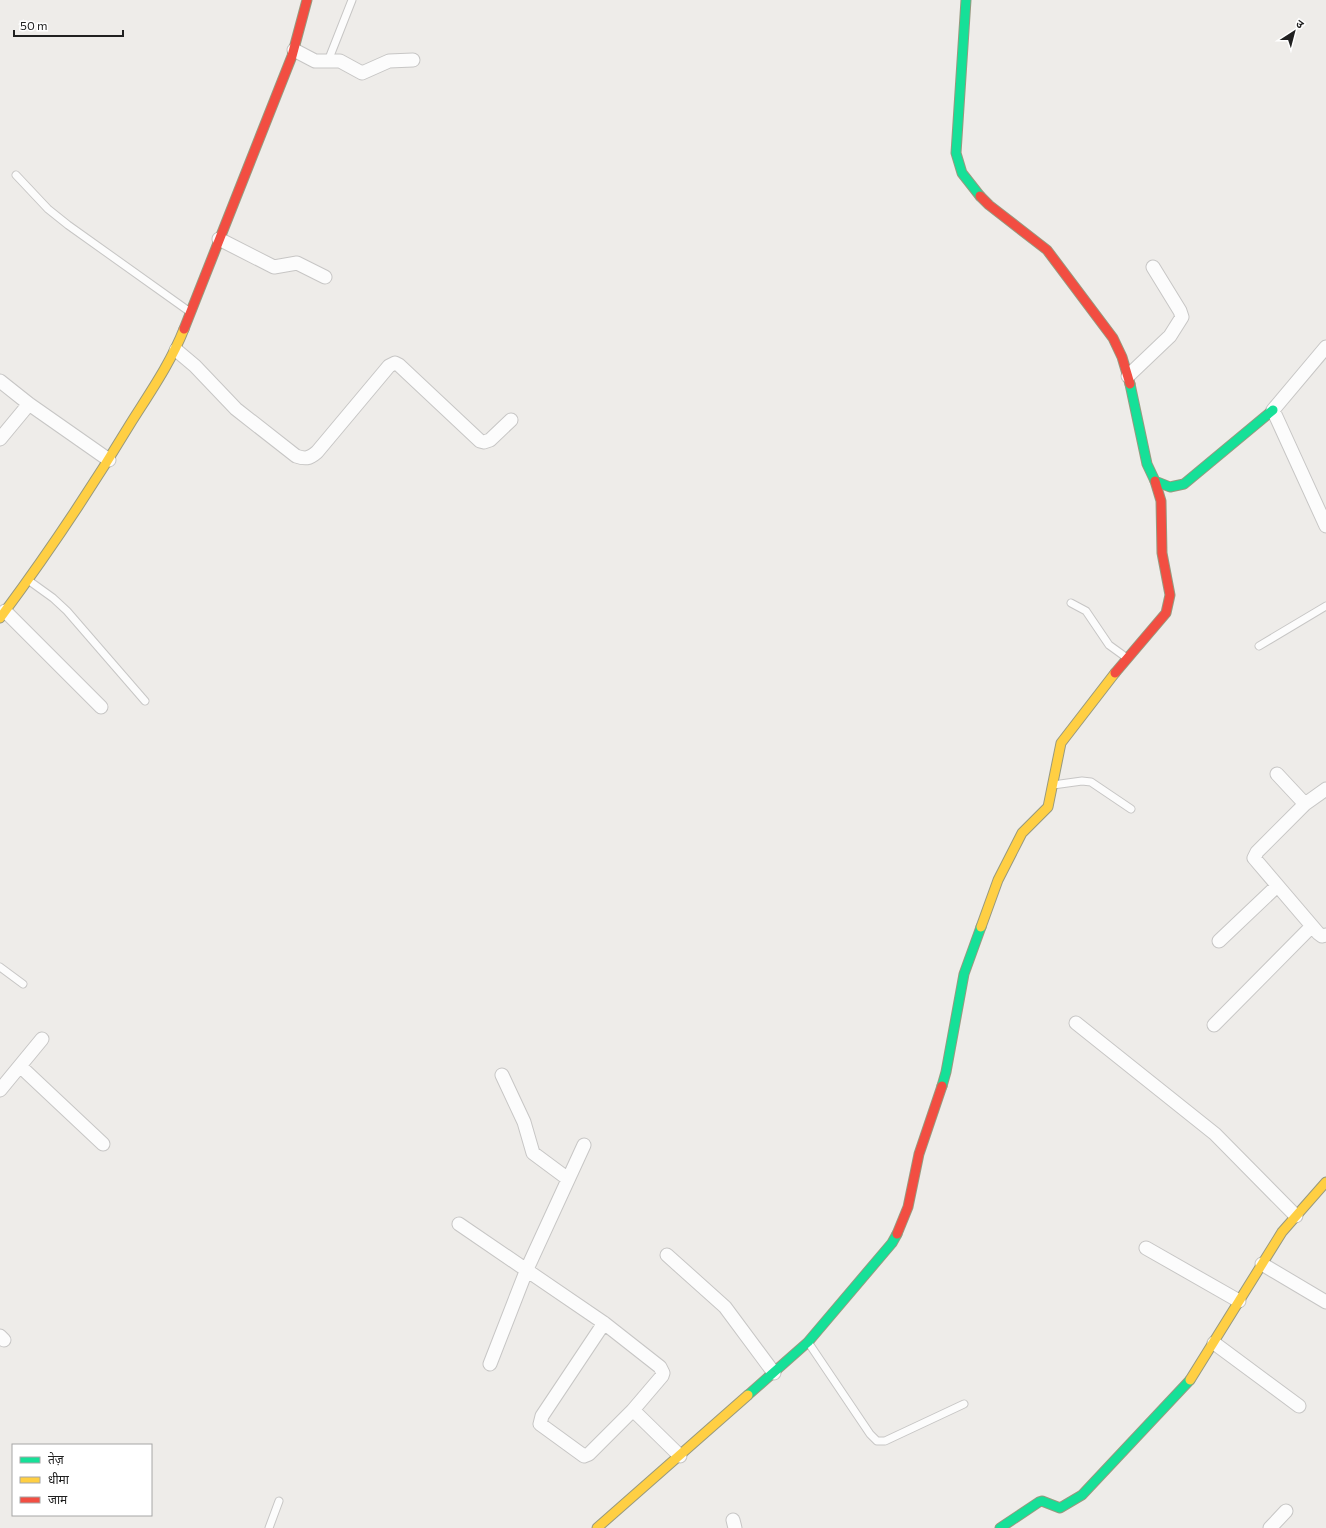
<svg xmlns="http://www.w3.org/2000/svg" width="1326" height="1528" viewBox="0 0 1326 1528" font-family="Commissioner,'Noto Sans Devanagari',sans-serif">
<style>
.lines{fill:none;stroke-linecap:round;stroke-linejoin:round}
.lane-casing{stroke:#c7c6c5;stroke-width:9}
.street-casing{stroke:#c7c6c5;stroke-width:15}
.fast-casing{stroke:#97997f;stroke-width:11}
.slow-casing{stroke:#97997f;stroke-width:11}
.jam-casing{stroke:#97997f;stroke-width:11}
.lane{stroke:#fcfcfc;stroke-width:7}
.street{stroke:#fcfcfc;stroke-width:13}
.fast{stroke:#16e098;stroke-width:9}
.slow{stroke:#ffcf43;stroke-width:9}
.jam{stroke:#f24e42;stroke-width:9}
</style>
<rect width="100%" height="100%" fill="#eeece9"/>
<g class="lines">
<defs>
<path id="lane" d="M328,61L352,0
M16,175L48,209L68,225L190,312
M28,580L53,598L67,611L145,701
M1071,603L1086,611L1109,645L1127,658
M1259,646L1326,606
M1053,785L1082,781L1091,782L1131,809
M0,967L23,984
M808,1342L870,1434L877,1441H885L964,1404
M269,1528L279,1501"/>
<path id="street" d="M294,50L315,61H340L362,73L389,61L413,60
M219,239L274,267L297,263L325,277
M1326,347L1273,410L1326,526
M176,350L195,366L236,409L296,456C305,459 309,459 317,452L389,366L395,363L399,365L480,441L484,442L490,440L511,420
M1128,376L1170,336L1182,317L1180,311L1153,267
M0,381L29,404L109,460
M0,439L29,404
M5,611L101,707
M1277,774L1305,804L1326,789
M1305,804L1257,852L1254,858L1318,933L1322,936L1326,935
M1219,941L1277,886
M1076,1023L1215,1134L1296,1216
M1214,1025L1312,926
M20,1066L103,1144
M502,1075L524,1122L533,1153L568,1179
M0,1090L42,1039
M459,1224L604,1323L660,1367L663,1373L662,1376L633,1410L680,1456
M1146,1248L1239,1301
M667,1255L725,1307L774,1373
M1262,1264L1326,1302
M604,1323L542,1416L540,1424L584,1456L589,1454L633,1410
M0,1336L4,1340
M1214,1343L1299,1406
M490,1364L527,1269L584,1145
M733,1520L735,1528
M1270,1528L1286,1511"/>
<path id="fast" d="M966,0L956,153L962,173L980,196
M1130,384L1147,464L1155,481L1170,487L1184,484L1273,410
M942,1086L946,1072L964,974L981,927
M748,1395L808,1342L892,1243L897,1234
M1000,1528L1039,1502L1042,1501L1060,1508L1082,1495L1190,1380"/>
<path id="slow" d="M0,618C47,555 91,489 132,421C151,391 171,362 184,329
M981,927L998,880L1022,833L1048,807L1061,743L1115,673
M1190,1380L1282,1232L1326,1182
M597,1528L748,1395"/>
<path id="jam" d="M980,196L989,205L1047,250L1113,338L1122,357L1130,384
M184,329L292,56L307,0
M1115,673L1166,613L1170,595L1162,553L1161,501L1155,481
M897,1234L908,1207L919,1154L942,1086"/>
</defs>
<!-- lane casing -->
<use href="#lane" class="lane-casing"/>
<!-- street casing -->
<use href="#street" class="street-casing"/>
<!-- fast casing -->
<use href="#fast" class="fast-casing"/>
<!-- slow casing -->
<use href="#slow" class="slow-casing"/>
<!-- jam casing -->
<use href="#jam" class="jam-casing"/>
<!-- lane -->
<use href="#lane" class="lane"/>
<!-- street -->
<use href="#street" class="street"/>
<!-- fast -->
<use href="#fast" class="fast"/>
<!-- slow -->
<use href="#slow" class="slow"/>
<!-- jam -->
<use href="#jam" class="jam"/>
</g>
<!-- legend -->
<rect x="12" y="1444" width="140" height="72" fill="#ffffff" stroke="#a6a6a6"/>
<rect x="20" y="1457" width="20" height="6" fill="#16e098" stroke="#a6a6a6"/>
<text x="48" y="1464" font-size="12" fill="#202020">तेज़</text>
<rect x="20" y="1477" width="20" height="6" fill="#ffcf43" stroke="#a6a6a6"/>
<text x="48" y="1484" font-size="12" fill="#202020">धीमा</text>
<rect x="20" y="1497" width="20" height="6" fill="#f24e42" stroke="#a6a6a6"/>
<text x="48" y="1504" font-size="12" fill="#202020">जाम</text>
<!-- north arrow -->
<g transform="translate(1294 32) rotate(36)" stroke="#ffffff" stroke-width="3" paint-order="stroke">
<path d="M0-3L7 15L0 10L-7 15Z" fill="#202020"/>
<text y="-6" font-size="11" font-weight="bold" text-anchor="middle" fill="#202020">उ</text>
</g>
<!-- scale -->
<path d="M14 30v6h109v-6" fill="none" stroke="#202020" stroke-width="2"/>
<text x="20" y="30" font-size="12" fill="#202020" stroke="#ffffff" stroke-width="3" paint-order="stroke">50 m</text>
</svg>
